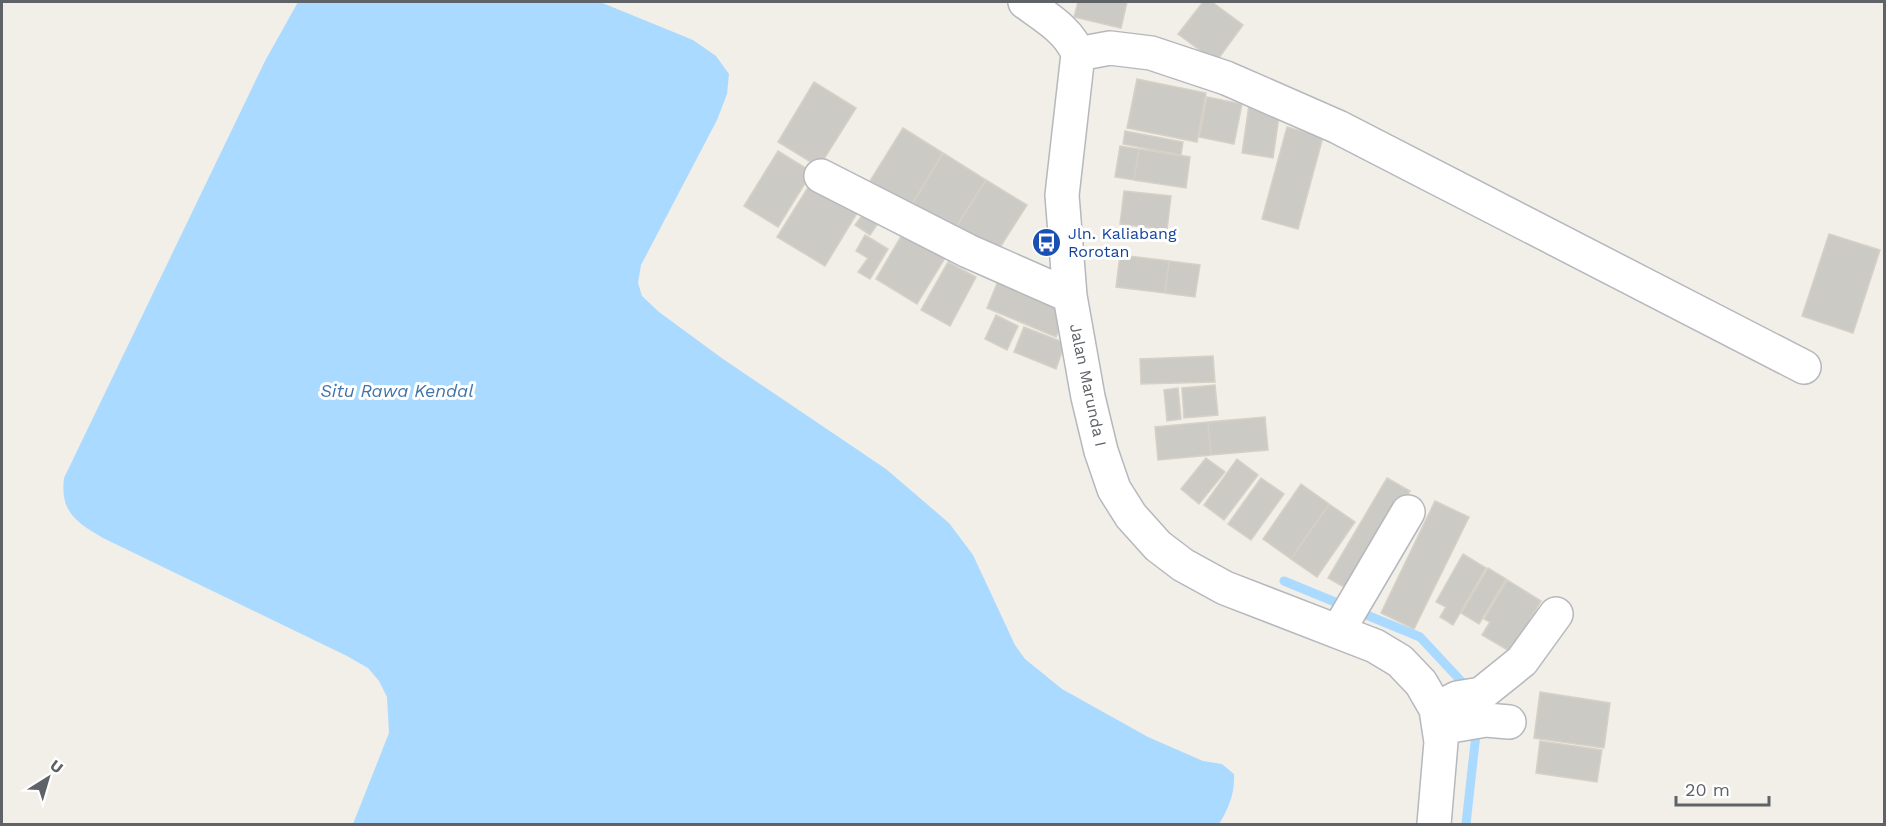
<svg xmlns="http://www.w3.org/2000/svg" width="1886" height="826" viewBox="0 0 1886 826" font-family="'Work Sans',sans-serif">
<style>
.water{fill:#aadaff}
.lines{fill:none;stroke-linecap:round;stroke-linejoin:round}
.stream{stroke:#aadaff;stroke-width:9}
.building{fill:#cccac5;stroke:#d6d1c6;stroke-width:1.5}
.minor-casing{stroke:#b5b8bc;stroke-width:36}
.minor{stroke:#fff;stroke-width:33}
.labels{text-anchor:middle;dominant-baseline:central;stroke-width:6;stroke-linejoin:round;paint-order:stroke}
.transit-label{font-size:16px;fill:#164399;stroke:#fff;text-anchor:start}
.street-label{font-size:16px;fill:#5f6368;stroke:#fff}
.water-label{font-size:18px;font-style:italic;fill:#4174aa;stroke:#fff}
</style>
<rect width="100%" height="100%" fill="#f1efe8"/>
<!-- water -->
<path class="water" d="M298,2H600L693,40L716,56L729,74L727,94L717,120L641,265L638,283L642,296L659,312L723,359L886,469L949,523L973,555L1015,645L1025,659L1062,689L1148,737L1203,761L1222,764L1234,774C1235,793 1229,808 1219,824H353L389,733L387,697L379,681L368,668L347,656L103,538C76,522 60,512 64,478L265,61Z"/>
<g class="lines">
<!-- stream -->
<path class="stream" d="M1284,581L1420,637L1461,681L1464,690
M1466,824L1476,734L1474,727"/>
</g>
<!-- building -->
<path class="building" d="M1078,2H1127L1121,28L1074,17Z
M1203,2H1212L1243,25L1216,62L1178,34Z
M1137,79L1206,93L1197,142L1127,128Z
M814,82L856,108L819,167L778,142Z
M1207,97L1242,104L1234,144L1199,137Z
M1249,105L1280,109L1273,158L1242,153Z
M1287,127L1323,137L1298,229L1262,219Z
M903,128L943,153L911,206L870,181Z
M1125,131L1183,142L1181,155L1123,144Z
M1120,146L1139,149L1134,180L1115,177Z
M1139,149L1190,157L1186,188L1134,180Z
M778,151L812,172L778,227L744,206Z
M943,153L986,180L953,232L911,206Z
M986,180L1027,205L994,257L953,232Z
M812,181L859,210L825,266L777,237Z
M1124,191L1171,196L1167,230L1120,224Z
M863,214L877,225L870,235L855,225Z
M903,233L945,258L917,304L876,279Z
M1829,234L1880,250L1853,333L1802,316Z
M865,235L888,249L870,279L858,272L868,258L856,251Z
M1120,255L1169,261L1165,293L1116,287Z
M1169,261L1200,265L1195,297L1165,293Z
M948,262L976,277L950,326L921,310Z
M1000,276L1069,305L1056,337L987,308Z
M996,315L1018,326L1007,350L985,339Z
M1024,327L1065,343L1056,369L1014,352Z
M1213,356L1215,382L1141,384L1140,359Z
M1215,385L1218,415L1184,418L1182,388Z
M1178,388L1181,419L1167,421L1164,390Z
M1265,417L1268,450L1211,455L1208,422Z
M1208,422L1211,455L1158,460L1155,427Z
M1206,458L1225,472L1199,504L1181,489Z
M1237,459L1258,475L1224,520L1204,505Z
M1261,478L1284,494L1251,540L1228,524Z
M1387,478L1410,491L1351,591L1328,578Z
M1301,484L1329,504L1291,559L1263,539Z
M1435,501L1469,517L1414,629L1381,613Z
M1329,504L1355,522L1317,577L1291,559Z
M1463,554L1486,568L1453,625L1440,617L1446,607L1436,602Z
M1488,568L1506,579L1479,624L1461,613Z
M1507,580L1541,601L1511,652L1482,635L1490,622L1484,619Z
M1540,692L1610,703L1604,748L1534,738Z
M1540,741L1602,750L1597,782L1536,773Z"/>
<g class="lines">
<defs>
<path id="minor" d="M1025,2C1045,17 1069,30 1078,54L1062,195L1070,296L1088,397L1101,451L1114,489L1131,516L1158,546L1183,565L1225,588L1375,646L1400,661L1421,683L1436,709L1441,742L1434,824
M1078,54L1110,48L1151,53L1226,78L1338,127L1804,367
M821,176L968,251L1070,296
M1338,631L1408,512
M1436,709L1457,698L1481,694L1522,661L1556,614
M1439,728L1486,720L1509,722"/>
</defs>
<!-- minor casing -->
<use href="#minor" class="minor-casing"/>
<!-- minor -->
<use href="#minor" class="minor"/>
</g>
<!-- icons -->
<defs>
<symbol id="bus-disc" viewBox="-11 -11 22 22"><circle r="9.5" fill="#1a4fb4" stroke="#fff"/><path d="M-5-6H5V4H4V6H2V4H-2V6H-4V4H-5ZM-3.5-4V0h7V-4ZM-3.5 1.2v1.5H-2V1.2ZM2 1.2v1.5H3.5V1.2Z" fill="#fff"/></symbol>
</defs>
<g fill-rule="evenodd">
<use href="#bus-disc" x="1030" y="226" width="33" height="33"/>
</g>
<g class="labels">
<!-- transit labels -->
<g class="transit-label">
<text x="1068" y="233">Jln. Kaliabang<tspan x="1068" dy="18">Rorotan</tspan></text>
</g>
<!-- street labels -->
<g class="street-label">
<text transform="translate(1088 385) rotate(78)">Jalan Marunda I</text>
</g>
<!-- water labels -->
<g class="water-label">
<text x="397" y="390">Situ Rawa Kendal</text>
</g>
</g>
<!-- border -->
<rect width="1886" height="826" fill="none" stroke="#5f6368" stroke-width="6"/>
<!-- north arrow -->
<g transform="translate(48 778) rotate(37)" stroke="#ffffff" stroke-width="4.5" paint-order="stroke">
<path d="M0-4.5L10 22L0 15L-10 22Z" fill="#5f6368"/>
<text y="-9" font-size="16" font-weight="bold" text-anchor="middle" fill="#5f6368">U</text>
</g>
<!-- scale -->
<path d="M1676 796v9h93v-9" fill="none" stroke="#5f6368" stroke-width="3"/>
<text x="1685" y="796" font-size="18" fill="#5f6368" stroke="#ffffff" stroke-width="4.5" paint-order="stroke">20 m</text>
</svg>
